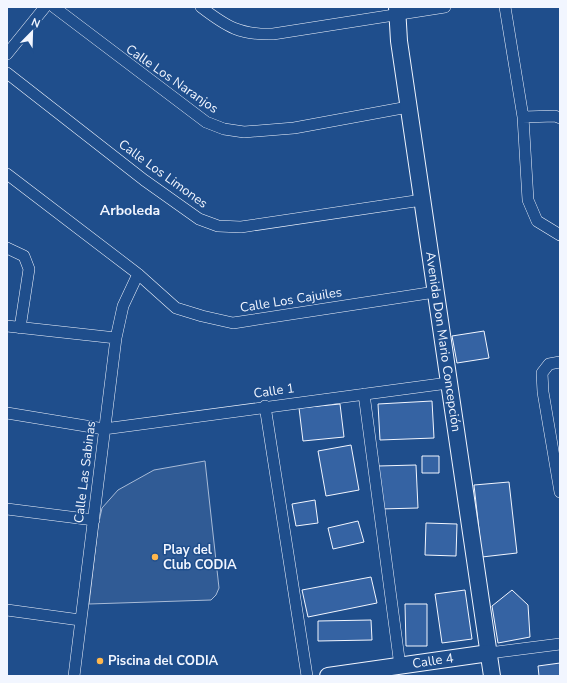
<svg xmlns="http://www.w3.org/2000/svg" width="567" height="683" viewBox="0 0 567 683" font-family="'Nunito Sans',sans-serif">
<style>
.built{fill:#305b95;stroke:#a8bbd7}
.building{fill:#3563a3;stroke:#f2f6ff}
.lines{fill:none;stroke-linecap:round;stroke-linejoin:round}
.street-casing{stroke:#f2f6ff;stroke-width:12}
.secondary-casing{stroke:#f2f6ff;stroke-width:18}
.street{stroke:#1f4e8c;stroke-width:11}
.secondary{stroke:#1f4e8c;stroke-width:16}
.poi-dot{fill:#ffb74d;stroke:#1f4e8c;stroke-width:1.5}
.labels{text-anchor:middle;dominant-baseline:central;stroke-width:3;stroke-linejoin:round;paint-order:stroke}
.street-label{font-size:13px;fill:#f2f6ff;stroke:#1f4e8c}
.poi-label{font-size:13px;font-weight:bold;fill:#f2f6ff;stroke:#1f4e8c;text-anchor:start}
.neighbourhood-label{font-size:14px;font-weight:bold;fill:#f2f6ff;stroke:#1f4e8c}
</style>
<rect width="100%" height="100%" fill="#1f4e8c"/>
<!-- built -->
<path class="built" d="M205,461L219,588L216,595L211,600L89,604L98,526L102,508L118,490L154,470Z"/>
<!-- building -->
<path class="building" d="M484,331L489,358L457,363L452,336Z
M432,401L434,438L380,440L378,404Z
M340,404L344,437L303,441L299,408Z
M351,445L359,490L326,496L318,451Z
M422,456H439V473H422Z
M416,465L418,508L380,509L378,466Z
M509,482L517,553L482,557L474,485Z
M315,500L318,523L296,526L292,504Z
M358,521L364,542L333,549L328,528Z
M426,523L457,524L456,556L425,555Z
M371,577L377,603L308,617L302,590Z
M465,590L472,639L442,643L435,594Z
M512,590L528,605L530,637L498,643L492,606Z
M405,604H427V646H406Z
M371,620L372,640L318,641V621Z
M560,663V676H539L538,666Z"/>
<g class="lines">
<defs>
<path id="street" d="M54,7L206,122L224,129L244,132L294,128L408,107
M201,7C227,27 240,35 273,34L445,7
M505,7L523,117L528,200L537,221L560,235
M7,54L45,7
M7,73L144,180L199,219L218,226L241,227L422,200
M523,117L555,116L560,118
M7,174L138,274L176,308L202,316L233,323L435,292
M7,248L24,256L29,269L20,328
M7,326L116,338
M560,362L549,364L542,373L543,392L560,492
M364,394L400,666
M265,406L307,676
M7,413L104,429L448,383
M7,509L94,520
M7,610L80,620
M489,653L560,644
M74,676L116,338L123,306L138,274"/>
<g id="secondary">
<path id="s1" d="M397,7L399,41L492,676"/>
<path id="s2" d="M328,676L489,653"/>
</g>
</defs>
<!-- street casing -->
<use href="#street" class="street-casing"/>
<!-- secondary casing -->
<use href="#secondary" class="secondary-casing"/>
<!-- street -->
<use href="#street" class="street"/>
<!-- secondary -->
<use href="#secondary" class="secondary"/>
</g>
<!-- markers -->
<g class="poi-dot">
<circle cx="155" cy="557" r="4"/>
<circle cx="100" cy="661" r="4"/>
</g>
<g class="labels">
<!-- street labels -->
<g class="street-label">
<text transform="translate(172 79) rotate(35)">Calle Los Naranjos</text>
<text transform="translate(163 174) rotate(36)">Calle Los Limones</text>
<text transform="translate(291 300) rotate(-9)">Calle Los Cajuiles</text>
<text stroke="none"><textPath href="#s1" startOffset="338">Avenida Don Mario Concepción</textPath></text>
<text transform="translate(274 391) rotate(-8)">Calle 1</text>
<text transform="translate(85 472) rotate(-83)">Calle Las Sabinas</text>
<text stroke="none"><textPath href="#s2" startOffset="106">Calle 4</textPath></text>
</g>
<!-- poi labels -->
<g class="poi-label">
<text x="163" y="550">Play del<tspan x="163" dy="15">Club CODIA</tspan></text>
<text x="108" y="661">Piscina del CODIA</text>
</g>
<!-- neighbourhood labels -->
<g class="neighbourhood-label">
<text x="130" y="210">Arboleda</text>
</g>
</g>
<!-- border -->
<rect width="567" height="683" fill="none" stroke="#f2f6ff" stroke-width="16"/>
<!-- north arrow -->
<g transform="translate(32 32) rotate(23)" stroke="#1f4e8c" stroke-width="3" paint-order="stroke">
<path d="M0-3L7 15L0 10L-7 15Z" fill="#f2f6ff"/>
<text y="-6" font-size="11" font-weight="bold" text-anchor="middle" fill="#f2f6ff">N</text>
</g>
</svg>
